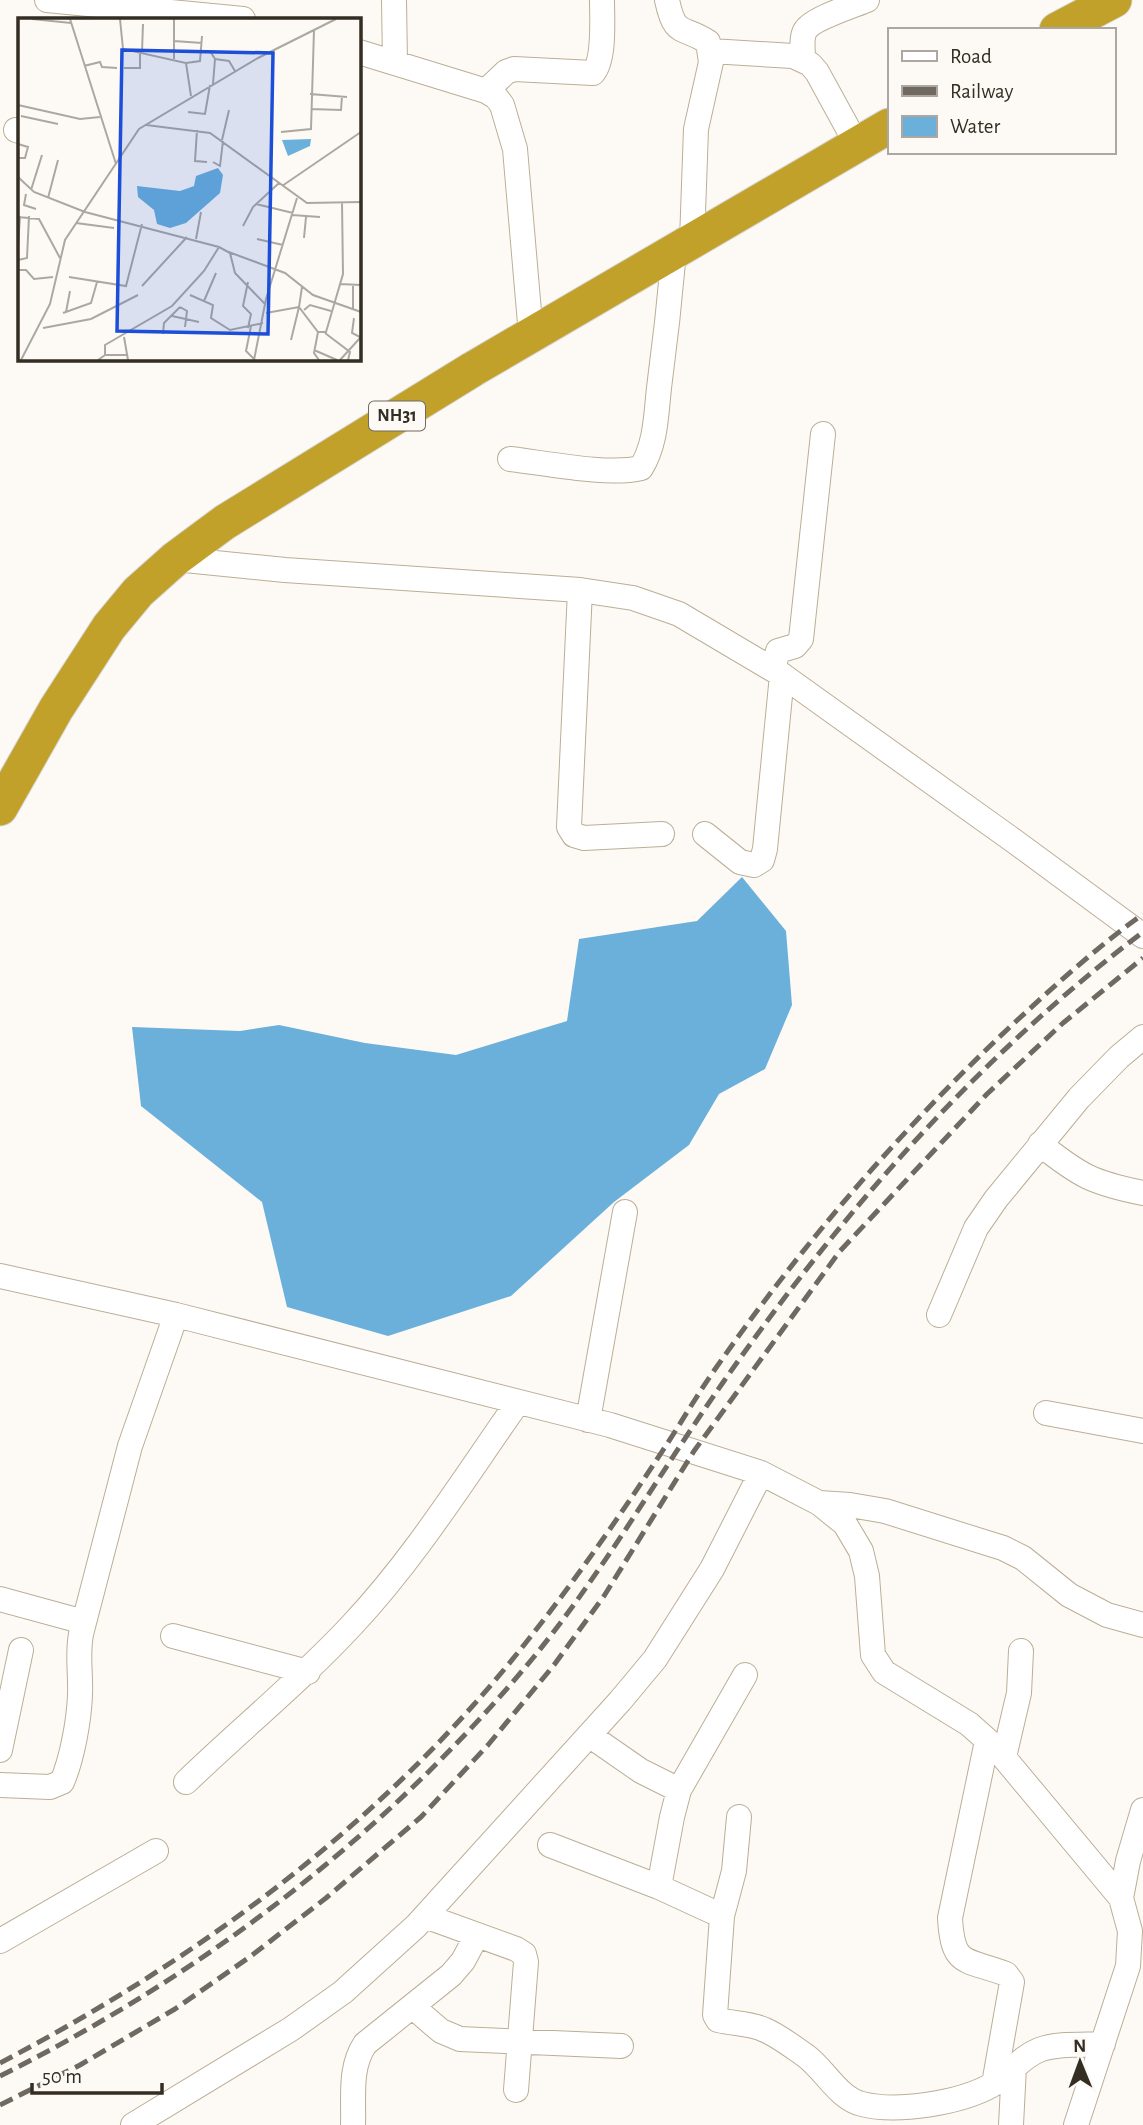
<svg xmlns="http://www.w3.org/2000/svg" width="1143" height="2125" viewBox="0 0 1143 2125" font-family="'Alegreya Sans',sans-serif">
<style>
.water{fill:#6ab0da}
.lines{fill:none;stroke-linecap:round;stroke-linejoin:round}
.minor-casing{stroke:#bcae96;stroke-width:26}
.highway-casing{stroke:#d6d5d3;stroke-width:37}
.minor{stroke:#fff;stroke-width:24}
.highway{stroke:#c1a129;stroke-width:35}
.rail{stroke:#6f6962;stroke-width:5;stroke-dasharray:14 7;stroke-linecap:butt}
.labels{text-anchor:middle;dominant-baseline:central;stroke-width:6;stroke-linejoin:round;paint-order:stroke}
.shield{fill:#fdfaf5;stroke:#706a63;stroke-width:2}
.shield-label{font-size:18px;font-weight:bold;fill:#332d24}
.inset-road{fill:none;stroke:#aca8a1;stroke-width:2}
.view{fill:#1d4ed8;fill-opacity:0.15;stroke:#1d4ed8;stroke-width:3.5}
.inset-edge{fill:none;stroke:#332d24;stroke-width:3.5}
</style>
<rect width="100%" height="100%" fill="#fdfaf5"/>
<!-- water -->
<path class="water" d="M742,877L786,931L792,1005L765,1069L719,1094L689,1145L614,1202L511,1296L388,1336L287,1307L262,1202L141,1106L132,1027L240,1031L279,1025L365,1043L456,1055L567,1021L579,939L697,921Z"/>
<g class="lines">
<defs>
<path id="minor" d="M47,0L243,19
M394,0L395,62
M667,0C675,38 682,25 708,42L711,62L696,129L692,241
M711,51L793,56L810,64L817,72L857,145
M359,52L486,91L496,97L502,105L515,149L531,335
M803,59C803,51 801,38 805,31C811,19 853,6 867,0
M486,91L506,72L514,69L593,73C605,60 602,18 602,0
M16,130L19,131
M510,459C546,463 607,476 641,468C656,444 656,415 659,388C665,343 670,298 674,252
M175,559L285,570L580,590L633,598L679,614L782,675L1014,841L1143,936
M580,590L569,827L574,835L584,838L662,834
M773,669L778,651L795,646L801,639L823,434
M705,834L740,862L754,865L762,860L765,849L782,675
M1040,1144C1080,1176 1093,1183 1143,1193
M0,1276L176,1315L610,1425L761,1473L819,1503L845,1524L861,1551L867,1576L873,1655L884,1672L969,1724L996,1748L1121,1898
M939,1315L976,1228L996,1199L1079,1098L1119,1057L1143,1037
M1046,1413L1143,1431
M588,1420L625,1212
M819,1503L850,1505L885,1511L1003,1548L1023,1558L1069,1595L1107,1615L1143,1625
M0,1599L84,1622
M173,1636L308,1672
M589,1735L641,1771L679,1790
M987,1741L950,1918C953,1968 965,1958 1006,1974L1012,1982L994,2084
M0,1750L21,1650
M1004,1757L1019,1693L1021,1651
M186,1782C241,1729 300,1681 352,1625C415,1558 465,1477 518,1402
M0,1785L50,1787L62,1782C72,1759 79,1721 80,1695C81,1674 77,1655 81,1634L130,1446L176,1315
M550,1845L659,1887L722,1916L715,2015L718,2020C734,2024 751,2023 765,2030C779,2036 793,2047 806,2056C825,2070 838,2098 862,2104C897,2113 960,2103 992,2085C1009,2075 1021,2057 1039,2050C1058,2043 1083,2045 1103,2044
M659,1887L672,1817L679,1790L745,1675
M425,1916L516,1949L524,1954L526,1962L516,2090
M722,1916L734,1871L739,1817
M0,1941L156,1851
M413,2007L441,2031L460,2039L621,2046
M133,2125L291,2029L343,1992L416,1926L620,1701L655,1659L712,1569L761,1473
M353,2125C354,2097 349,2068 365,2044L451,1975L463,1961L477,1935
M1011,2125L1014,2067
M1076,2125L1128,1966L1130,1931L1121,1898L1128,1861L1143,1810"/>
<path id="highway" d="M1057,30L1114,0
M0,808L56,709L109,627L138,592L175,559L225,522L473,369L889,126"/>
</defs>
<!-- minor casing -->
<use href="#minor" class="minor-casing"/>
<!-- highway casing -->
<use href="#highway" class="highway-casing"/>
<!-- minor -->
<use href="#minor" class="minor"/>
<!-- highway -->
<use href="#highway" class="highway"/>
<!-- rail -->
<path class="rail" d="M0,2063C200,1958 383,1823 524,1645C575,1581 622,1513 667,1444C682,1421 696,1397 711,1375C799,1248 899,1131 1011,1026C1053,987 1096,948 1143,914
M0,2076C204,1974 387,1834 533,1658C604,1571 660,1472 724,1381C842,1212 979,1056 1143,932
M0,2105L80,2065L175,2009L251,1956L326,1898L421,1817L488,1745L554,1665L604,1596L694,1451L840,1251L987,1094L1063,1023L1143,958"/>
</g>
<g class="labels">
<!-- shield labels -->
<rect class="shield" x="369" y="401.5" width="56" height="29" rx="5"/>
<g class="shield-label">
<text x="397" y="416">NH31</text>
</g>
</g>
<!-- overview -->
<g transform="translate(18 18)">
<rect width="343" height="343" fill="#fdfaf5"/>
<path d="M293,121L292,128L270,138L264,122ZM200,150L205,157L202,175L168,205L152,210L139,206L136,192L120,179L119,168L162,173L176,168L178,158Z" fill="#6ab0da"/>
<path class="inset-road" d="M14,1L53,5M52,1L98,146M102,1L105,31L168,45L173,78M156,23L184,25M192,33L197,41L195,66M124,34L125,6M156,41V1M197,41L211,43L217,53M168,45L182,43L184,18M66,48L82,44L84,49L99,50M106,50H122V34M292,76L329,79M0,87L62,101L82,99M293,91L323,92L324,78M170,94L187,96L192,67M3,98L40,106M128,107L192,115L289,185L343,184M179,112L177,143L189,144M263,114L293,111L296,12M204,122L211,92M0,126L10,129L7,140H0M195,144L202,148L205,123M0,159L16,174L67,194L201,229L212,235L217,255L247,286M264,168L343,114M13,172L24,137M8,176L6,187L18,191M30,180L40,142M238,186L275,195M274,197L302,199M0,199L21,201L42,240M58,205L96,210M225,208L235,189L261,165M286,220L288,199M178,221L183,194M239,221L265,227M0,229L2,198M208,233L267,255L295,277L343,294M0,242L9,240L11,198M0,252H8L16,261L35,259M51,259L108,268L124,206M230,264L225,288L233,296L230,310M322,266L343,267M124,268L169,219M284,269L281,289L300,314H308L325,256L324,184M172,277L195,287L193,300L212,312L245,305M186,283L198,255M162,289L169,293L167,309M286,292L292,287L313,293M335,292V267M48,294L52,273M45,295L73,285L79,264M248,295L281,289L273,322M154,298L181,304M336,300L334,315L342,319M233,308L228,333L236,341M25,310L73,301L120,277M300,314L296,335L301,342M307,315L332,334L330,342M145,316L146,305L162,289M106,319L110,342M296,332L319,342M87,337H110M3,342L32,286L47,222L121,111L240,40L318,1M80,342L87,337V327L154,288L186,253L201,229M236,342L248,281L279,180M322,342L342,320"/>
<path class="view" d="M104,32L255,35L250,316L99,313Z"/>
<rect width="343" height="343" class="inset-edge"/>
</g>
<!-- legend -->
<rect x="888" y="28" width="228" height="126" fill="#fdfaf5" stroke="#aca8a1" stroke-width="2"/>
<rect x="902" y="51" width="35" height="10" fill="#ffffff" stroke="#aca8a1" stroke-width="2"/>
<text x="950" y="63" font-size="21" fill="#332d24">Road</text>
<rect x="902" y="86" width="35" height="10" fill="#6f6962" stroke="#aca8a1" stroke-width="2"/>
<text x="950" y="98" font-size="21" fill="#332d24">Railway</text>
<rect x="902" y="116" width="35" height="21" fill="#6ab0da" stroke="#aca8a1" stroke-width="2"/>
<text x="950" y="133" font-size="21" fill="#332d24">Water</text>
<!-- north arrow -->
<g transform="translate(1080 2062) rotate(359)" stroke="#fdfaf5" stroke-width="5" paint-order="stroke">
<path d="M0-5L12 26L0 18L-12 26Z" fill="#332d24"/>
<text y="-10" font-size="19" font-weight="bold" text-anchor="middle" fill="#332d24">N</text>
</g>
<!-- scale -->
<path d="M32 2083v10h130v-10" fill="none" stroke="#332d24" stroke-width="3.5"/>
<text x="42" y="2083" font-size="21" fill="#332d24" stroke="#fdfaf5" stroke-width="5" paint-order="stroke">50 m</text>
</svg>
